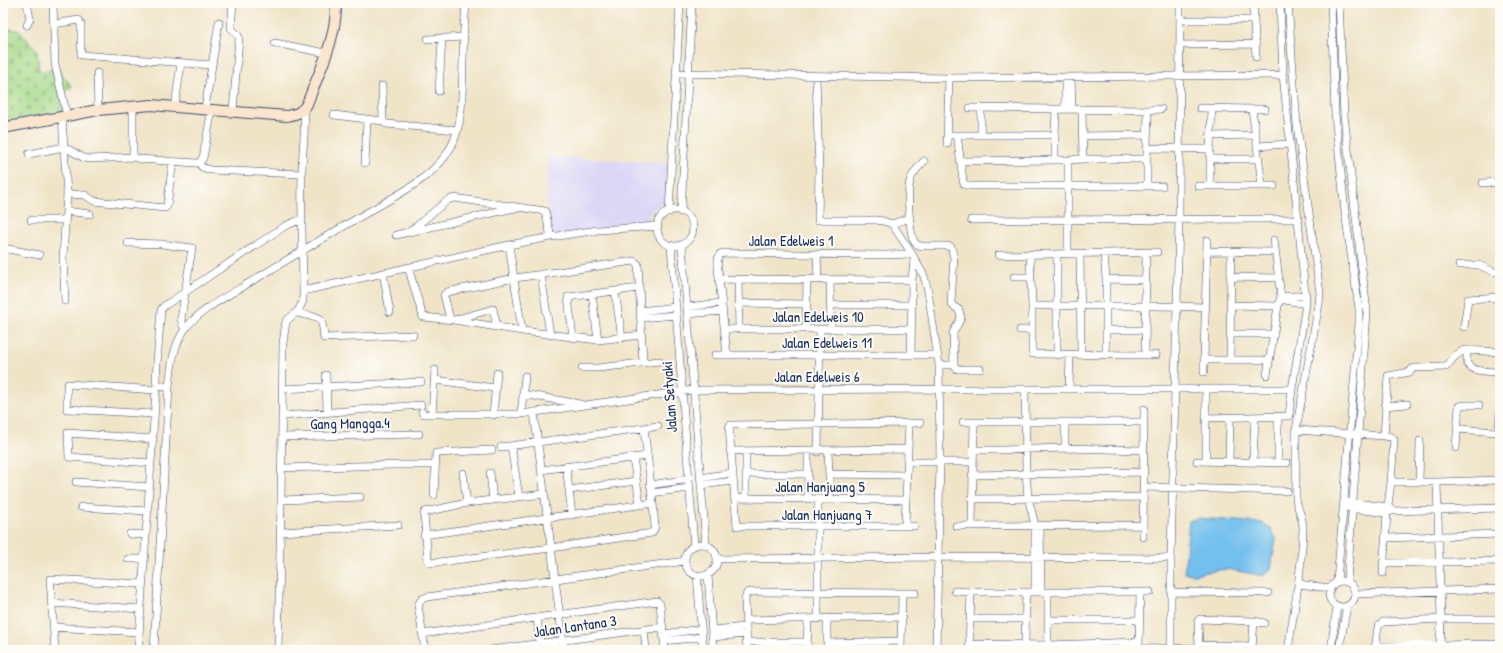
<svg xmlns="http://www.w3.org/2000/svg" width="1503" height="653" viewBox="0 0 1503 653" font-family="'Patrick Hand',sans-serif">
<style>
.built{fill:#dcd6f6}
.cemetery{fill:url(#cemetery-stones);stroke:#608472}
.water{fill:#73bfed;stroke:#4777a6}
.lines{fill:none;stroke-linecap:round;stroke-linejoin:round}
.street-casing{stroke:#3b4a6e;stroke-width:8}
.secondary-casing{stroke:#3b4a6e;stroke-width:12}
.street{stroke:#fff;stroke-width:7}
.secondary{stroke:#fce5cf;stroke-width:10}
.labels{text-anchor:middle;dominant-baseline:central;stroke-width:4;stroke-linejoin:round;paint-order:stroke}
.street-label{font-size:15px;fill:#1b2f5e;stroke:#fdfcf7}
</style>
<defs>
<pattern id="cemetery-stones" width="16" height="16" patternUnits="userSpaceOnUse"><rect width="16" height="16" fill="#a5d887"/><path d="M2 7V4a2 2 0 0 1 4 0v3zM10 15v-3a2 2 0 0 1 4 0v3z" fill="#8dba77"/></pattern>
</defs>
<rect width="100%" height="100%" fill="#fdfcf7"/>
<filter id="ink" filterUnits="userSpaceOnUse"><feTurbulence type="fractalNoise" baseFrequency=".025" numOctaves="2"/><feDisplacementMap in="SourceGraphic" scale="8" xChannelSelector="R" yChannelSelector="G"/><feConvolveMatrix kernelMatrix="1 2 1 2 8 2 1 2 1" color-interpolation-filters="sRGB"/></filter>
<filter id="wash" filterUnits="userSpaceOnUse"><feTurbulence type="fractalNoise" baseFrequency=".012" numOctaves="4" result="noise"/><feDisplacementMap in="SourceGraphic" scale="16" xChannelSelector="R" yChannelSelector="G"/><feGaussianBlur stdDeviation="0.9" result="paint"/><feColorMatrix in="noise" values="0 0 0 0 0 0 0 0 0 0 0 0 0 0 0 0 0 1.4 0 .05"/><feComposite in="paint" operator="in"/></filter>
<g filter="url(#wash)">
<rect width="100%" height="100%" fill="#f0e4c7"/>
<!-- built -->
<path class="built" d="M548,156L667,163V202L651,211L645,223L552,236L546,197Z"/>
<!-- cemetery -->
<path class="cemetery" d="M3,27L19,31L37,50L39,71L58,69L72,87L60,95L65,115L6,124L3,108Z"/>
<!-- water -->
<path class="water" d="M1199,518L1262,523L1271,529L1276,538L1271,569L1263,576L1227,569L1194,574L1184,573L1189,521Z"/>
</g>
<g filter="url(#ink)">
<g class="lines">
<defs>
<path id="street" d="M53,3L55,64L67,116
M279,3L313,5L315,3
M1253,3L1256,57
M1280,3L1283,75L1298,219
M1288,3L1297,125L1320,293L1319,304L1296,430
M1331,3L1335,115L1345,212L1359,309V324L1337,581
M1339,3L1344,115L1367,312L1347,581
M1180,20H1254
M54,24L79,20L81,25V55L212,65
M27,25L30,19L27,3
M428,39L463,37
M275,43L326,53
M1180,45L1256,44
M97,73L98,110
M677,73L949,78L1283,75
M816,76L819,170L818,220H876L883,221L892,224L912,254L924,276L928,291L939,365L940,461L936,650
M1065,77V109
M1071,77L1072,109
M382,86L383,121L386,124L457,130
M439,91L442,39
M133,106V153L134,157L139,159L196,163H199L203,158L212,109
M175,106L181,63
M205,108L219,22
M970,108L1148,110L1161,109
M1200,108L1252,109
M233,111L239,38L238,35L231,28L233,3
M334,115L383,121
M62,117L67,194L63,257L65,301
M948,135H1055V160L961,161
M957,135L963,180L964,184L969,186H1147V148L1210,149
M981,135V108
M1055,135L1056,109
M1082,136L1147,135
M1210,136L1256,135
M947,144L949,78
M1257,146L1252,109H1265
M1147,148L1148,110
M29,154L64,147L84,158L89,159L134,157
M1083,159H1146
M1210,159H1259
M1055,160H1068V254
M1068,160L1083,159L1082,109
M924,161C919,167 912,173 910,181C907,192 909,231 914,241C915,244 918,245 921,246H947L951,247L954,258L951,302L952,305L959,310L961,318L953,333L954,365
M199,163L202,167L210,170L302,174
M365,163L367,119
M1483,183L1500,182
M1147,186H1162
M1198,186H1262
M1210,186V149L1212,109
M1274,186H1262L1257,146L1290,144
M67,194L85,195L94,201L165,208L167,206L173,161
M657 228a18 18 0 1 1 36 0a18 18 0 1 1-36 0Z
M66,211L90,214
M669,212L680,3
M681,212L692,3
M31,220H65
M892,224L909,218
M409,232L448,200L454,198L545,211L551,237
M396,235L515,208
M1207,240L1204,360H1269
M128,243L162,244L192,248L181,319L183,326L186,328
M509,245L522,331
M671,245L694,546
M682,245L706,545
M3,248L39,255
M1207,251L1275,252
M1146,252L1145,355L1033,354L1032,349V306C1090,306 1148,305 1206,307
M1080,253L1081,355
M1104,253L1106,279V355
M817,254L818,280
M999,255L1157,252
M1030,255L1032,306
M1459,265H1479L1494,272H1500
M408,267L423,317L454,320L522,331L598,340L641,335
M383,273L390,312
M541,274L550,335
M1014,277H1031
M1230,277L1278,278
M720,279L912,280
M738,279L739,329
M1106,279L1146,280
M830,280L831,329
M303,291L509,245L551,237L598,230L658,226
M615,291L622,338
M592,294L598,340
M1281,297L1306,295
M1280,299L1306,304
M738,303L806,304
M830,305H912
M1230,305L1278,306
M687,307L721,303
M640,311L676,307
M297,312C315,322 322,306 324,338L413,335
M687,314L723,311
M640,318L676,315
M450,319L444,295L447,292L515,278L634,261L638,264L643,363
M457,319L493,309L497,327
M1464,327L1468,299L1500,297
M725,329H911
M806,329L807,280
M1020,330H1031
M1106,330H1145
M1230,334H1274
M573,338L568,297L639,288
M1467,350V364C1475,373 1489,371 1500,372
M715,355H938
M727,355L718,268V259L720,254L724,253L885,255L912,254
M911,355L912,280L914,259
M1057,355V254
M1145,355H1156
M1230,359L1231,251
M939,365H954L957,369H980
M582,368H598L659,361
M1204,372V360
M326,375L327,412
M1267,375L1278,306L1281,297L1274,240
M435,380L495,388
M157,386L156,378L159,335L161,310L164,306L285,226L302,219
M282,389L421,382
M1025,389L1026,473L1028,497L1035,525V592
M1069,389L1070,355
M523,394L580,404
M1385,406L1407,404
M422,412L423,414H521L693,390L940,389H1292L1306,304L1298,219L971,220
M534,412L564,650
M154,414L67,409V386L68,384L156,390
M432,414L435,370
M521,414L525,376
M493,415L497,373
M282,416L421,405
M1206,418L1289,416L1292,389
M963,422H1144
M1065,422V448
M1458,429L1497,432L1499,430L1500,412
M1384,436L1388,376L1410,372L1412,369L1415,368L1446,367L1455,356L1464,350L1500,352
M282,437L419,434
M511,446L519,497
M501,447L658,426
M1456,448L1459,406L1462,405H1479
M973,450H1003L1065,448L1143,450
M730,451L908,449
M746,451V498
M808,451V499
M828,451L830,499
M818,452L820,329
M633,457L640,505
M1197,461L1287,463
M1206,461V389
M1229,461L1230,417
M1253,461L1255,417
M908,462H973
M1278,462V417
M151,463L69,457L68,433L152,439
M566,466L572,515
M282,468L393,465H435
M541,470L647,456
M463,473L467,503
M490,473L493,500
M746,474H807
M829,474L907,475
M972,475L1143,472
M700,478L732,473
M76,482L149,487
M1391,482H1437L1500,480
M1419,482L1420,441
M1437,482L1441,619L1440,650
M650,485L689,479
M701,485L733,481
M1143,487L1287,491
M569,490L636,481
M651,493L690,488
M544,494L467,503L425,512L424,514L428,561L431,563L551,548L652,533L655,527L653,503L644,428
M434,495L436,453L492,450
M734,498L906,500
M818,499V618
M972,499L1143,497
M281,500L360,497
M1348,502L1388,507L1391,509
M81,507L148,511
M1349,508L1387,513L1392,511L1500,508
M905,526L909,423
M914,526H737L729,427L730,425L920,423
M956,526L1143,525
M972,526L974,423
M1040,526L1041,592
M280,532L398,525
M130,534L146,535
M424,535L653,503
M1143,537L1144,409
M1386,538L1500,534
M685 560a16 16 0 1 1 32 0a16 16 0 1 1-32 0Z
M1171,558L1179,219L1180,3
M128,559H144
M717,559L939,557L1171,558V650
M1383,563L1500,561
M708,574L713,650
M697,575L703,650
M1329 594a13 13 0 1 1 26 0a13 13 0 1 1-26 0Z
M1298,584L1330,588
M955,591L971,592
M1140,592H1150
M1172,592L1268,593
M902,593H915
M1355,594L1500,589
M51,603L141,609
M537,618L540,643
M827,618V650
M970,619H1026
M745,620L902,617
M1048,620H1140
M53,627L139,632
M644,629L646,650
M712,630L745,627
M422,634L657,601L660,604L665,650
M664,634L701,629
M712,637L746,634
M664,641L702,637
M746,642H807
M827,643L901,641
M970,644L1048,645L1139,642
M1025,644L1026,592
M1199,645L1252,646
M1376,646L1500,644
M1139,649L1199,648
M1252,649L1254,621
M55,650L50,579L143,584
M138,650L156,390L157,386L169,387
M154,650L169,387C171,367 173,346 185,329C198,311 229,295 249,283C293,256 337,230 382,204C407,190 437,173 451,147C464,123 462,87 463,61C463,41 464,22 466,3
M278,650L281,500L283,343L286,321L298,311L303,301C303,259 301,216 302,173C302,152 306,130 304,109
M425,650L418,605L422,599L427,597L685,561
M491,650L663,627
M747,650L745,599L747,593L751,592L902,593L901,650
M807,650L808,619
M969,650L971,592H1140L1139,650
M1048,650V592
M1199,650L1198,621L1200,619L1254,621L1264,623
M1288,650C1294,610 1302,569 1303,528C1303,517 1297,509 1296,498V430L1384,436L1391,437L1394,439L1391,482L1387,513L1383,573
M1331,650L1337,606
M1339,650L1347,606
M1375,650L1378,627L1383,622L1441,619H1500"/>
<path id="secondary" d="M3,128L98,110L151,105L287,116C296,114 302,113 307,104C319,72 337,38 336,3"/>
</defs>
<!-- street casing -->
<use href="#street" class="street-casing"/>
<!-- secondary casing -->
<use href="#secondary" class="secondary-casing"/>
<!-- street -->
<use href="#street" class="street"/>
<!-- secondary -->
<use href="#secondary" class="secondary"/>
</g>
</g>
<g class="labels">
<!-- street labels -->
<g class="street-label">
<text x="791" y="240">Jalan Edelweis 1</text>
<text x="818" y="316">Jalan Edelweis 10</text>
<text x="827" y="342">Jalan Edelweis 11</text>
<text x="817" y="376">Jalan Edelweis 6</text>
<text transform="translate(669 397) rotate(-94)">Jalan Setyaki</text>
<text transform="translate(350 423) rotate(-1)">Gang Mangga.4</text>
<text x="820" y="486">Jalan Hanjuang 5</text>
<text x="827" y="514">Jalan Hanjuang 7</text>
<text transform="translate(575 626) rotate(-8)">Jalan Lantana 3</text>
</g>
</g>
<!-- margin -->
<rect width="1503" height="653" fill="none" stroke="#fdfcf7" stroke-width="16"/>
</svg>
